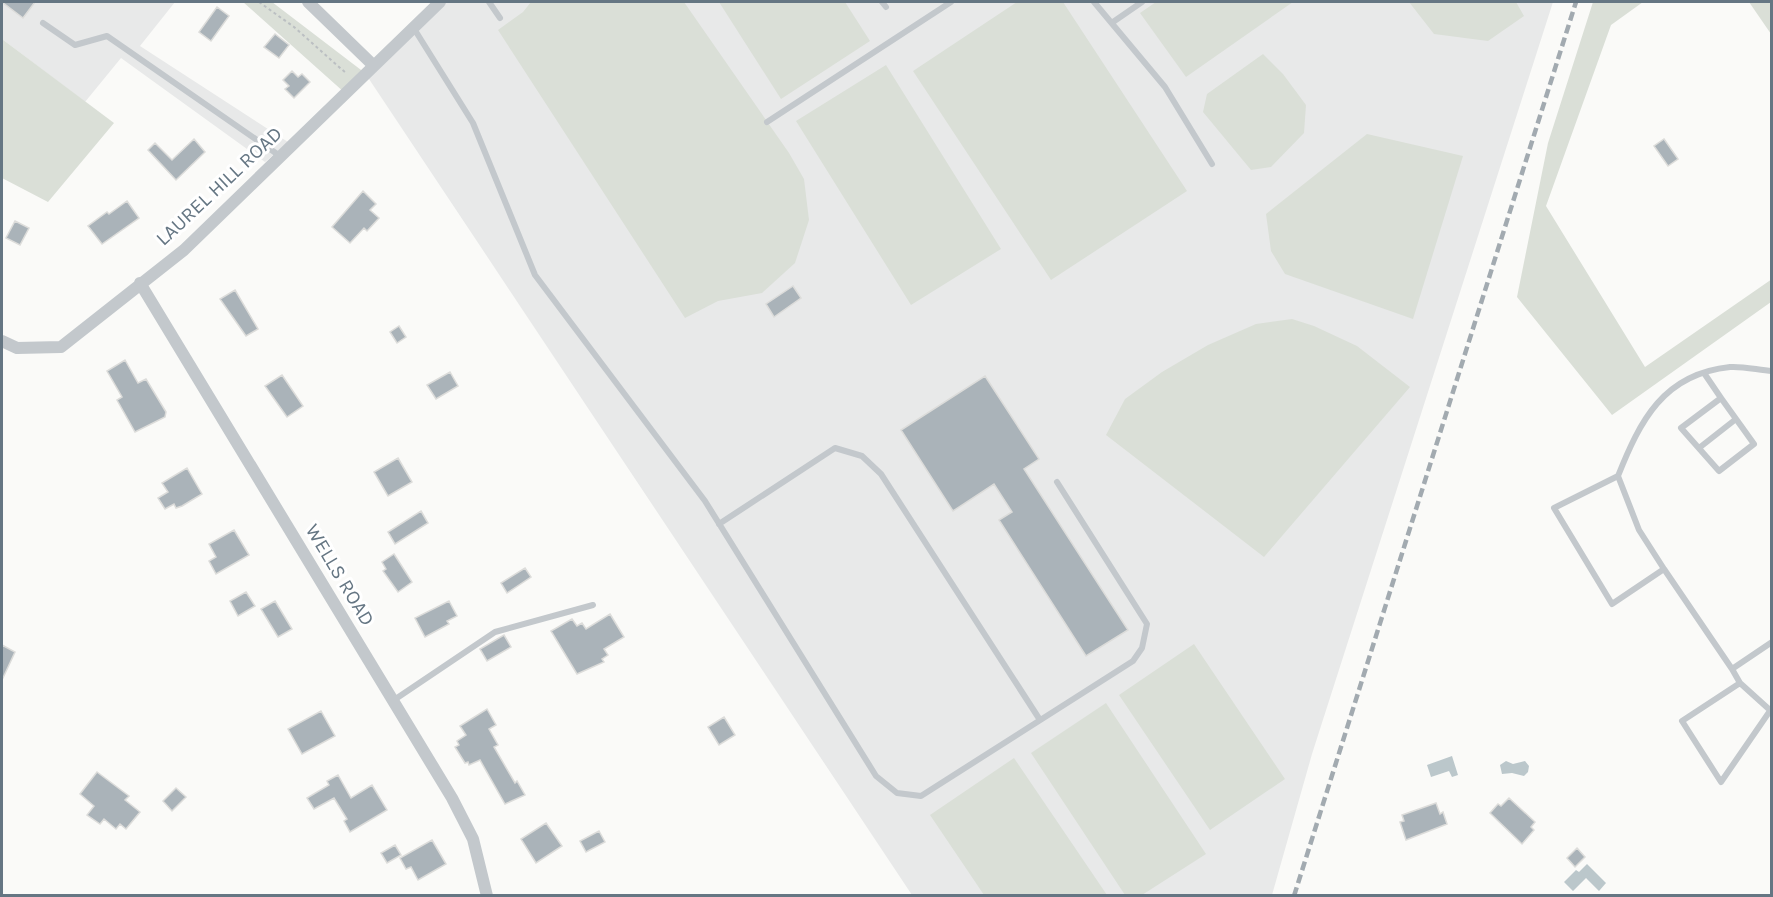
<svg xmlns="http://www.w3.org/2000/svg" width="1773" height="897" viewBox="0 0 1773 897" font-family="Karla,sans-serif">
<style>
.built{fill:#e8e9e9}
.green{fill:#dadfd7}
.water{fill:#bbc7cb}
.building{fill:#aab3b9;stroke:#dcdcda;stroke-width:1.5}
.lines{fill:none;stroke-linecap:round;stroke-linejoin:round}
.path{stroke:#bbbfc2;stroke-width:2;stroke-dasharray:3 3;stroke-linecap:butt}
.service{stroke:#c3c8cc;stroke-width:6}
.minor{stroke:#c3c8cc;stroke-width:12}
.rail{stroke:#a2aab0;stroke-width:4.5;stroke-dasharray:9 4.5;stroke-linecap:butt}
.labels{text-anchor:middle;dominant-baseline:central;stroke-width:6;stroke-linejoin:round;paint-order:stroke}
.street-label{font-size:20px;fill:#657683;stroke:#fff}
</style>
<rect width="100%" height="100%" fill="#fafaf8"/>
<!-- built -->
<path class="built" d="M2,2H175L140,46L288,142L265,162L121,58L85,102L2,39Z
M446,2H1553L1312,754L1272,895H912L365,73Z"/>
<!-- green -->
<path class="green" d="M243,2H272L365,73L345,93Z
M531,2H684L789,153L804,179L809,220L795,263L762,293L718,301L685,318L498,30L523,12Z
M719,2H845L870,41L781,99Z
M1017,2H1063L1187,191L1051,280L913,71Z
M1156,2H1293L1186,77L1140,13Z
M1409,2H1516L1524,16L1488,41L1434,34Z
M1593,2H1643L1611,25L1546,206L1645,367L1772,279L1771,302L1612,415L1517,297L1548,143Z
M1749,2H1771V34Z
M2,39L114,123L48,202L2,178Z
M1263,54L1283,74L1306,105L1304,133L1271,167L1251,170L1203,112L1207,94Z
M886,65L1001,249L911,305L796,121Z
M1367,134L1463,156L1413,319L1285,274L1271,251L1266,214Z
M1292,319L1314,326L1357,346L1410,387L1264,557L1106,435L1125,399L1162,372L1208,345L1256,324Z
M1194,644L1285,779L1210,830L1119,695Z
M1106,703L1206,854L1142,895H1125L1031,753Z
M1014,758L1107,895H984L930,815Z"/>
<!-- water -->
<path class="water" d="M1452,756L1458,775L1452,777L1449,771L1431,777L1427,765Z
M1506,761L1513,764L1525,761L1529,766L1528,772L1524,776L1512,773L1502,774L1500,765Z
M1587,864L1606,883L1599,891L1586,878L1573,891L1564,882L1576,870L1579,872Z"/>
<!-- building -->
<path class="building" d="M2,2H35L23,18Z
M217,7L229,16L211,41L199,32Z
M275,34L289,45L279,58L264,47Z
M292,71L298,77L302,74L310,82L294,98L285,89L289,86L283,80Z
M194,139L205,152L176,180L148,150L155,143L172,160Z
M1664,139L1678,159L1668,166L1654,146Z
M363,191L376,204L370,210L379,218L367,231L364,228L350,243L332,227Z
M127,201L139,218L102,244L88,226L107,212L109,214Z
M15,221L29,228L20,245L6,238Z
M793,286L801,298L774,317L766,304Z
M235,290L258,329L246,336L220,299Z
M399,326L406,337L397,343L390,332Z
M125,360L138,383L146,379L166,412L165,417L135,432L117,400L122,397L107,371Z
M450,372L458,386L436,399L427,385Z
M282,375L303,406L287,417L265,386Z
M985,376L1039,459L1024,469L1128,630L1086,656L999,520L1012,512L994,484L953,511L901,430Z
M398,458L412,482L388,496L374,472Z
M187,468L202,494L182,506L176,508L174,504L165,509L158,498L168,492L162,483Z
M421,511L428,523L395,544L388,532Z
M234,530L249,555L216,574L209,561L216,557L209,544Z
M394,554L412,582L398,592L383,571L386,569L382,562Z
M525,568L531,577L507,593L501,583Z
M246,592L255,606L238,616L230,601Z
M275,601L292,629L278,637L261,609Z
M449,601L457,616L447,621L449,624L425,637L415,618Z
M610,614L624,637L604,649L608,655L602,659L604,662L577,674L551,631L572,619L577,626L582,623L586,629Z
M504,635L511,647L487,661L480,649Z
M2,645L15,652L2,680Z
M487,709L496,725L489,729L498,745L494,747L515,783L517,781L525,795L505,804L480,760L469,765L468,762L465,763L455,747L459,745L457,741L466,735L460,726Z
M321,711L335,736L302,754L288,729Z
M724,717L735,735L719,745L708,727Z
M97,772L129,796L125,800L140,812L126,829L120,824L116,829L104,819L100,824L87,815L94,806L80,794Z
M338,775L351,798L372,785L387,810L350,832L344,821L347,819L334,798L314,809L307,798L329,785L327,781Z
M176,788L186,797L172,811L163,801Z
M1509,798L1535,822L1531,827L1534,830L1522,844L1490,813L1498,804L1501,806Z
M1436,803L1440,814L1443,812L1447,824L1406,840L1400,822L1404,821L1402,815Z
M546,823L562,846L536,863L521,839Z
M599,831L605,842L586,852L580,841Z
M432,840L446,864L418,880L411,867L406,869L400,858Z
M395,845L401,855L387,863L381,853Z
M1577,848L1585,857L1575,867L1567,858Z"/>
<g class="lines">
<!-- path -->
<path class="path" d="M259,2L294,27L347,74"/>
<!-- service -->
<path class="service" d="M489,2L500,18
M882,2L886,7
M1094,2L1165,87L1212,164
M1113,22L1142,2
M43,23L75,45L107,36L280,156
M413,27L473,123L535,275L705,501L876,776L897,793L921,796L1133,661L1142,648L1147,624L1057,482
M767,122L951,2
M1704,373L1721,398L1681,428L1719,471L1754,444L1721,398
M1699,448L1736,419
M1618,476C1640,421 1663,374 1730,367C1743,366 1758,370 1772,371
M719,524L835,448L862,456L881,474L1040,720
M1664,569L1639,530L1618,476L1554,508L1612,604L1664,569L1732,669
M1740,683L1682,721L1721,782L1772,708
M394,700L495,632L593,605
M1771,711L1740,683L1732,669L1772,642"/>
<!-- minor -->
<path class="minor" d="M308,2L373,65
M140,283L452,798L473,839L487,896
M2,341L17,348L61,347L184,250L440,2"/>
<!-- rail -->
<path class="rail" d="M1294,896L1576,2"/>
</g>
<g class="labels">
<!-- street labels -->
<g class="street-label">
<text transform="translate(219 186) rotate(-43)">LAUREL HILL ROAD</text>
<text transform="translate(340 575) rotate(59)">WELLS ROAD</text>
</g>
</g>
<!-- border -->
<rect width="1773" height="897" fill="none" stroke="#657683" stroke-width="6"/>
</svg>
